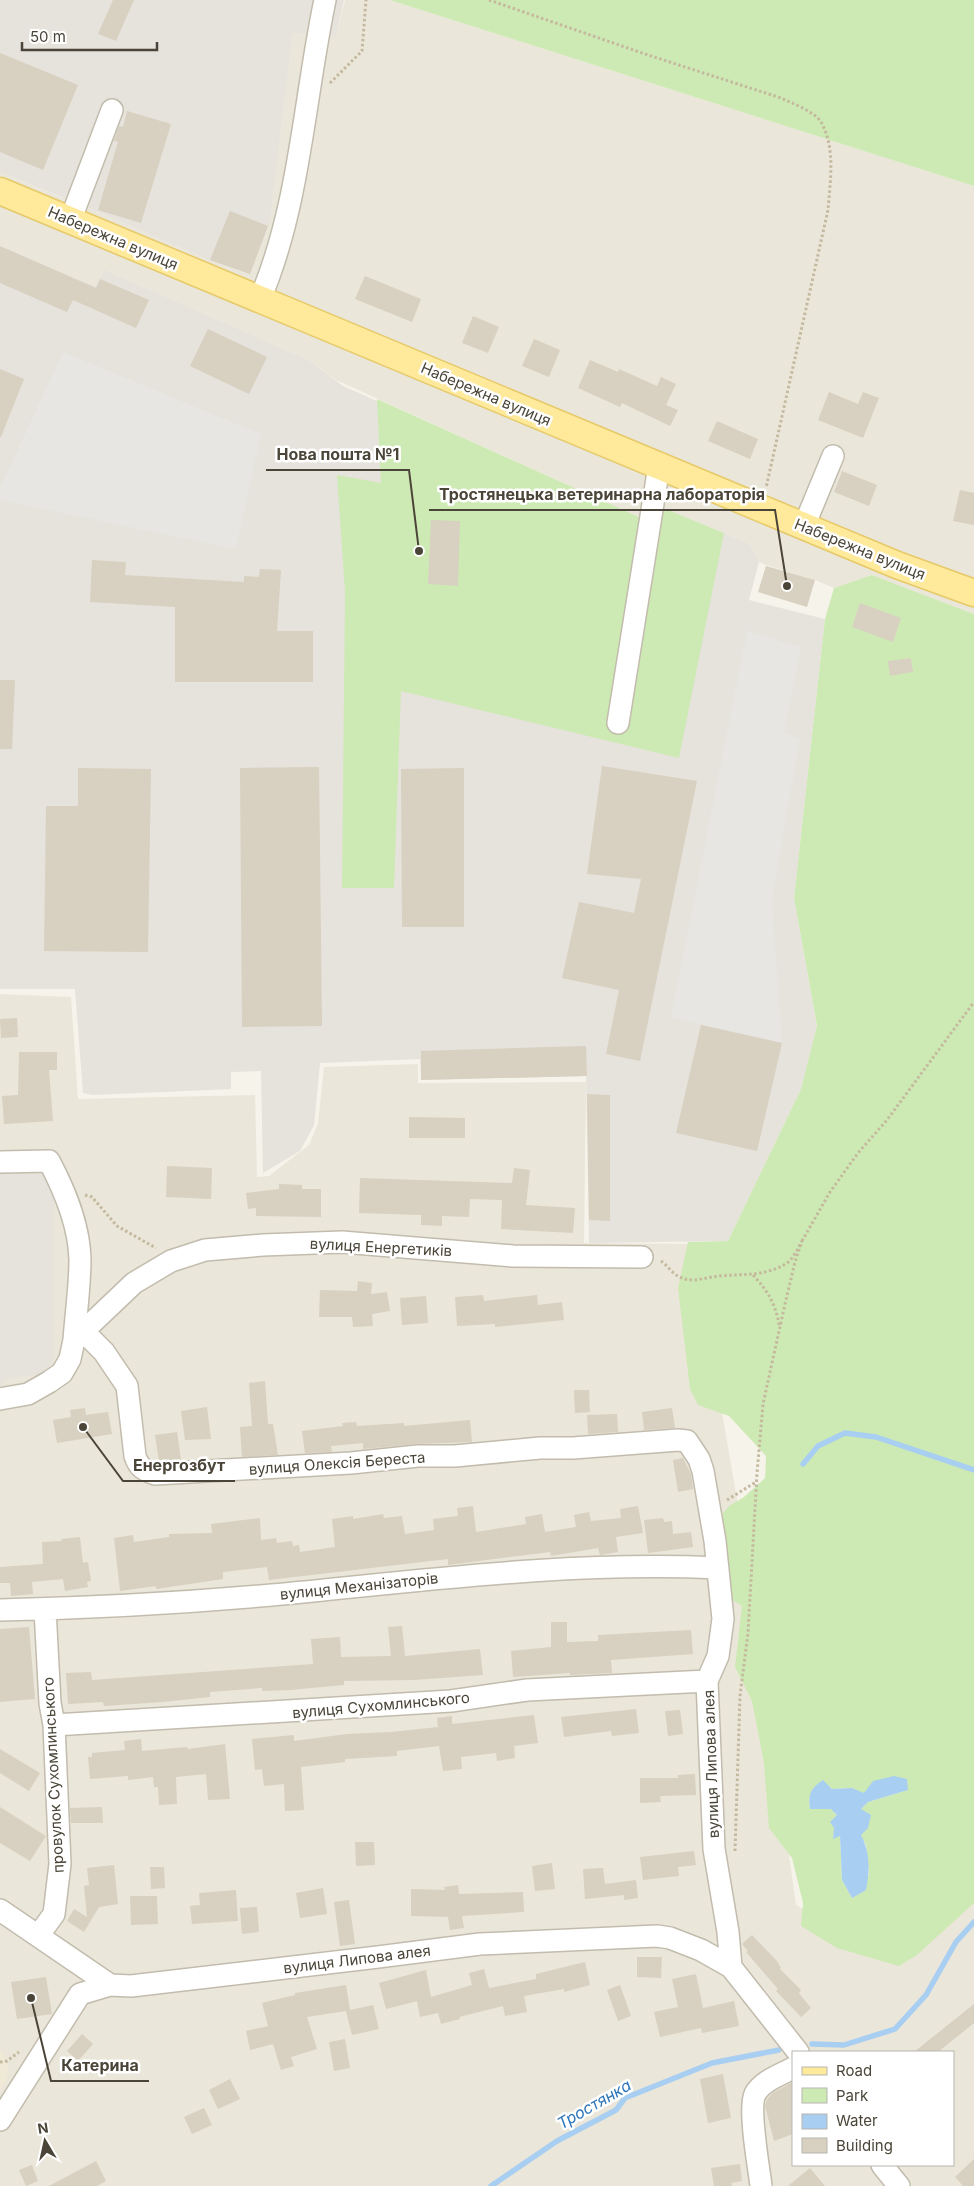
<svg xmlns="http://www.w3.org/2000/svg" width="974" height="2186" viewBox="0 0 974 2186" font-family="Inter,sans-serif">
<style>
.residential{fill:#eae6d9;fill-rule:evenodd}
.industrial{fill:#e6e2dc}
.education{fill:#efe9d5}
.green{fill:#ceeab4;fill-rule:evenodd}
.parking{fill:#e7e6e2}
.water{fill:#a8cef2}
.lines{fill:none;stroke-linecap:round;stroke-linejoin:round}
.stream{stroke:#a8cef2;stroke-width:5.5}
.building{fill:#d8d0c0}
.minor-casing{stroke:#c2bcad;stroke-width:24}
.major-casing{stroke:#e6c968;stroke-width:29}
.path{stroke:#c4b99e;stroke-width:3;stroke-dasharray:2.5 2.5;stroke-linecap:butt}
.minor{stroke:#fff;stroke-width:21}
.major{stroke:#ffe99b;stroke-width:26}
.labels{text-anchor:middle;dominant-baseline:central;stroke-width:5;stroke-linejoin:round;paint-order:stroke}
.street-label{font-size:15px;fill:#4a4538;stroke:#fff}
.water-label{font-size:16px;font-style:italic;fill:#2e75ba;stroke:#fff}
.leader{fill:none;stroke:#4a4538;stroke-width:2}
.callout-dot{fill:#4a4538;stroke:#fff;stroke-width:2}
.callout-label{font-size:16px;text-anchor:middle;font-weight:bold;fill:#4a4538;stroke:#fff;stroke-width:5;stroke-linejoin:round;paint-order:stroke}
</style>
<rect width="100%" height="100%" fill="#f6f3eb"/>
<!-- residential -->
<path class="residential" d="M345,0H390L974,186V614L872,575L834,588L815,580L766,565L759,562L750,544L663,508L646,503L641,518L336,380L309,360L103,269L96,288L0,246V172L63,198L72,192L89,197V208L202,257L270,221L293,33L336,36Z
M0,994L71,997L78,1099L255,1095L257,1177L269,1176L309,1145L318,1123L324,1067L418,1064V1083L586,1082L584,1243L693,1244L748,1563L796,1905L892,1960L974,1896V2186H0ZM793,2052H953V2165H793Z"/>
<!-- industrial -->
<path class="industrial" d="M0,0H344L336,36L293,33L270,221L250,274L202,257L89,208V197L72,192L64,198L0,172Z
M0,246L96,287L103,269L309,360L343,386L641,518L663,508L750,544L759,562L749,600L825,619L794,898L817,1027L801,1089L728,1241L589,1243L586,1076L421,1080L420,1059L320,1063L314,1125L300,1151L263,1173L261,1071L231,1072V1089L93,1095L83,1093L75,989H0Z
M0,1173L54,1174L53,1363L41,1374L4,1379V1384L0,1385Z"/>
<!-- education -->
<path class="education" d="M0,2051L7,2061L8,2070L6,2080L0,2091Z"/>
<!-- green -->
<path class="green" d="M390,0H974V186Z
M377,399L641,518L645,503L663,508L724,533L679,758L401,691L394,888H342L345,592L337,475L381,483Z
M872,575L974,614V1903L917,1955L899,1966L837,1948L801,1926L803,1903L792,1858L769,1828L764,1763L752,1701L735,1667L742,1606L731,1599L719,1518L729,1506L744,1497L765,1478L766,1456L729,1416L698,1405L690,1389L678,1288L688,1242L728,1241L801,1089L817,1026L794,898L825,619L834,588ZM823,1781L832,1789L852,1788L864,1794L908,1790L868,1802L861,1809L860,1834L866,1845L869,1875L852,1898L842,1880L840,1836L833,1838L837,1816L832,1809H810C808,1794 811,1789 823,1781Z"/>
<!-- parking -->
<path class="parking" d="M63,352L261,434L236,549L0,500V488Z
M747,631L801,647L784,734L800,738L772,901L782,1043L671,1017Z"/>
<!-- water -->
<path class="water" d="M894,1776L907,1779L908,1790L868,1802L861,1809L871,1815L868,1828L861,1835C870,1852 870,1871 866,1890L852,1898L842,1880L840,1836L833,1839L834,1828L830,1822L837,1815L831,1809H810C808,1794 810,1789 823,1780L832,1789L852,1788L864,1793L873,1781Z"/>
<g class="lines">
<!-- stream -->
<path class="stream" d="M803,1464L818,1446L845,1433L876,1437L974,1470
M812,2044L844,2045L895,2029L926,1995L956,1942L974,1922
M491,2186L557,2141L616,2110L625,2098L712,2063L779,2050"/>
</g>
<!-- building -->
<path class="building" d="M113,0H134L116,41L98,34Z
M0,53L78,85L43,170L0,152Z
M127,111L171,124L141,223L98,210L118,142L114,141L119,126L123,127Z
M230,211L268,226L250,274L210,260Z
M0,246L96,288L100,279L149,300L136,328L73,300L67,312L0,283Z
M365,276L421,299L412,322L355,299Z
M473,316L499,327L488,353L462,343Z
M208,329L267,357L249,394L190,366Z
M534,339L560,350L549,377L522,366Z
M590,360L618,372L619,369L657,386L661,377L676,384L666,405L678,410L670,426L622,403L620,407L578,388Z
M0,369L24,379L1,437H0Z
M829,392L858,404L863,392L879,398L863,438L818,420Z
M717,421L758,439L750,459L708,441Z
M842,471L877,485L869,506L834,492Z
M960,490L974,493V525L953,521Z
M431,520L460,521L458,586L428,584Z
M92,560L126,562L125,575L244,582V576L259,577L260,569L281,570L277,631H313V682H175V607L90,602Z
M766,566L815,580L807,607L758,592Z
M860,603L901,618L893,642L852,627Z
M911,658L913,672L890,676L888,661Z
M0,680H15L12,749H0Z
M602,766L697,781L640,1061L606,1054L619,990L562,978L579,902L634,913L641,879L587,874Z
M319,767L322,1026L242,1027L240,768Z
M78,768L151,769L148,952L44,951L46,806H78Z
M464,768V927H402L401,769Z
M17,1018L18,1037L1,1038L0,1019Z
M701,1025L782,1043L757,1151L676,1133Z
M586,1046L587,1076L421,1080V1051Z
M19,1052H57V1070H49L53,1121L4,1124L2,1096L18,1095Z
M587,1094L610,1095V1221L589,1220Z
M409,1117L465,1118V1138H409Z
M167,1166L212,1168L211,1199L166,1197Z
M514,1168L530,1170L526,1205L575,1208L573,1233L501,1229L502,1200L470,1199L469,1217L442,1216V1226L421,1225V1215L359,1213L360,1178L512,1183Z
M279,1184L302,1185V1189H321V1217L256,1216V1208L248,1209L246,1193L279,1189Z
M358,1281L372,1283L371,1294L387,1292L390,1311L372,1314L373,1326L353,1327L352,1317H319L320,1290L357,1291Z
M483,1295L484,1301L537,1295L538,1305L562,1302L564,1320L495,1327V1324L457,1326L455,1297Z
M426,1296L428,1323L402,1325L400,1298Z
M265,1381L268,1424H273L278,1455L242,1457L240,1427L252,1426L249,1383Z
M574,1390H589L590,1412L575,1413Z
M207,1407L211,1439L185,1440L181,1411Z
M85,1408L86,1415L108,1412L112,1434L57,1443L53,1420L71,1417L70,1410Z
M672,1408L675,1428L644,1430L642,1412Z
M617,1414L618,1432L588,1434L587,1415Z
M470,1420L472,1442L417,1444L363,1449V1443L331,1446L332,1452L305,1453L302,1431L343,1426L342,1423L356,1422L357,1426L404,1423V1426Z
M177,1432L181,1460L159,1461L155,1435Z
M683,1458L691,1474L693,1489L678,1492L673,1460Z
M473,1506L476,1532L526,1524L525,1517L542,1514L545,1532L576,1527L574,1515L589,1512L591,1521L621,1518L620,1509L638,1506L643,1533L616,1537L618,1552L600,1555L598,1548L551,1556L550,1552L448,1565V1559L269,1580L267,1567L223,1572V1579L156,1589V1586L120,1591L114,1538L133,1535L134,1542L169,1537V1534L212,1533L211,1524L260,1518L261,1540L276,1538L277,1543L292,1541L293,1546L299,1545L300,1552L335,1547L332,1519L353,1516V1519L383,1514L384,1518L402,1516L405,1534L434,1530L433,1519L458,1516L457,1508Z
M663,1518L664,1522L672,1521L673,1534L691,1532L693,1547L648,1553L644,1520Z
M80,1537L83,1563L88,1562L91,1581L87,1582L88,1587L65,1591L63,1579L32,1582L33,1594L11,1596L10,1583H0V1567L43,1564L42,1542L62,1541L61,1539Z
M551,1622H567V1642L598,1641V1635L691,1630L693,1654L611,1660L612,1673L570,1675V1673L513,1677L511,1651L551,1647Z
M402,1626L405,1656L480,1649L483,1675L414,1680L344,1681V1685L290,1690L262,1691V1688L210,1692V1697L163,1702L104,1706L103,1702L68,1704L66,1673L91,1672L92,1680L313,1664L311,1639L340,1637L341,1657L391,1656L388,1627Z
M29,1627L35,1699L0,1702V1629Z
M636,1709L639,1733L612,1736L611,1731L564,1737L561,1717Z
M680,1710L683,1734L668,1736L665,1711Z
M534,1715L538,1743L514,1746L515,1758L497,1761L496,1753L461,1757L462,1769L443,1771L439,1746L397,1751V1756L345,1759V1762L301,1767L304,1810L285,1811L284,1784L264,1786L262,1769L255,1770L252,1739L294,1735V1741L347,1734L391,1732L438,1727L437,1718L452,1716V1724Z
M141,1739L142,1751L187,1747L188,1749L225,1744L230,1799L208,1800L206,1774L176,1777L177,1804L159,1805L158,1787H154L153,1777L128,1780V1776L90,1779L88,1757H92V1753L125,1750L124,1741Z
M0,1749L40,1773L29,1791L0,1773Z
M695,1774L696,1795L660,1796L661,1802L640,1803V1778H678V1775Z
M0,1807L46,1836L30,1861L0,1843Z
M102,1807L103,1823H71L70,1808Z
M355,1842H374L375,1865L356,1866Z
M694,1851L696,1865L678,1867L679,1876L643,1880L640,1857Z
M552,1863L555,1889L535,1891L532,1866Z
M114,1865L118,1904L99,1907L84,1932L67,1921L74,1909L87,1917L84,1886L89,1885L87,1868Z
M150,1867H164L165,1888L151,1889Z
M603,1868L605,1884L636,1880L638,1898L624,1900V1895L585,1899L583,1869Z
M458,1885L459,1894L523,1892L524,1912L462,1916L464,1928L450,1930L448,1917L411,1916V1889L445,1890L444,1887Z
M323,1888L327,1914L300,1918L296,1893Z
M236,1890L238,1921L192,1924L190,1906L200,1905L199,1893Z
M130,1896H157L158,1924L131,1925Z
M349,1900L355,1944L340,1946L334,1902Z
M257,1907L259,1932L242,1934L240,1908Z
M752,1935L777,1961L781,1968L780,1969L801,1990L799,1993L811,2008L801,2017L776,1991L778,1989L746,1952L748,1951L742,1944Z
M637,1957H662L661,1978L637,1977Z
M585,1962L590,1985L564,1992V1989L524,1996L527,2012L505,2016L503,2006L459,2017L460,2019L441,2024L438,2013L420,2017L417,2001L386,2009L379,1983L426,1970L431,1997L472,1985L469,1973L484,1969L489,1988L536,1979V1974Z
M696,1974L703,2008L734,2001L739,2026L702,2033L701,2028L660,2037L654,2012L678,2007L672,1979Z
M46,1977L52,2014L17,2019L11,1982Z
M346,1985L350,2010L373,2005L379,2029L352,2035L346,2011L307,2017L317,2049L291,2057L294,2066L281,2070L273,2044L250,2050L246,2031L268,2026L262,2003L295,1995V1993Z
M620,1985L631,2016L618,2021L607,1990Z
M974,2004V2023L938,2052H914Z
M82,2034L93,2044L78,2061L67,2051Z
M345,2039L350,2068L334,2071L329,2042Z
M723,2074L731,2118L708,2123L700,2079Z
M230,2079L240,2099L218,2109L209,2090Z
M793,2082V2134L774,2141L765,2106L767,2099L774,2092Z
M204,2108L212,2125L192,2134L184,2117Z
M974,2159V2186H963L955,2177Z
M96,2161L106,2181L97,2186H49Z
M740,2164L742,2181L731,2183L732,2186H714L711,2168Z
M32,2165L38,2181L26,2186L19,2170Z
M810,2168L825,2186H788Z"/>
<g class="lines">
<defs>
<path id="minor" d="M70,221L112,110
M260,299C300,205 304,99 325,0
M804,526L833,456
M618,723L659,466
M0,1162L49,1161C65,1191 79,1224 80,1259C80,1286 76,1313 74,1340
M84,1332L104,1352L127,1386L135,1456C139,1468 144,1470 155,1474L351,1463L418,1456H455L540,1448H573L678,1440L687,1441L699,1459L703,1471L715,1541L723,1619L718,1656L707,1681L714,1849L728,1932L731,1967
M0,1399L28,1394L49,1382L62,1373L70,1359L74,1340L134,1283L171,1261L205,1250L263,1245L342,1242L513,1256L642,1257
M0,1610C91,1608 182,1603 272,1595C420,1581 569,1561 718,1568
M54,1725L451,1701L527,1690L707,1681
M0,1910L110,1985L131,1986L378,1957L480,1944L657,1936L670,1938L701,1950L731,1967L798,2052
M38,1936L54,1914L60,1864L54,1725L50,1703L45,1609
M0,2120L80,1994L110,1985
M882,2165L899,2186
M761,2186C759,2168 748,2109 755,2094C762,2081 780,2075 793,2068"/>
<path id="major" d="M0,191L897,565L974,593"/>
</defs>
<!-- minor casing -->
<use href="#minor" class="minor-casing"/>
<!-- major casing -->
<use href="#major" class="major-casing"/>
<!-- path -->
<path class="path" d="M489,0L648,55L781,98C792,103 815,112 821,122C836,148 830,183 828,210L766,488
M330,83L362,51L366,0
M85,1195L92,1197L117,1226L156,1248
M802,1241L830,1192L858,1153L887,1120L974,1002
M661,1261C667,1265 672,1273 678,1276C689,1283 700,1279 712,1277C737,1273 764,1278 787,1263C793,1259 798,1248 802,1241L795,1262L785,1304L763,1404L757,1473L748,1633L740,1696L735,1851
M753,1275C767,1290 776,1304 779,1325
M727,1500L756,1482
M0,2062L7,2061L19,2052"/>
<!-- minor -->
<use href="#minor" class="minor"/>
<!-- major -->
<use href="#major" class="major"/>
</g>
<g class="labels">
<!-- street labels -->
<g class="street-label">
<text transform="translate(113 238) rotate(23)">Набережна вулиця</text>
<text transform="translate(486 394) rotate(23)">Набережна вулиця</text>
<text transform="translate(860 549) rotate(22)">Набережна вулиця</text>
<text transform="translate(381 1247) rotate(3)">вулиця Енергетиків</text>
<text transform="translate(337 1463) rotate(-4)">вулиця Олексія Береста</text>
<text transform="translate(359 1586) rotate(-6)">вулиця Механізаторів</text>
<text transform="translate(381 1705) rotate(-5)">вулиця Сухомлинського</text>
<text transform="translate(711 1764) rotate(-92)">вулиця Липова алея</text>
<text transform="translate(53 1775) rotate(-93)">провулок Сухомлинського</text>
<text transform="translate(357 1959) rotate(-7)">вулиця Липова алея</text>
</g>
<!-- water labels -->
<g class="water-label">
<text transform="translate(594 2104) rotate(-30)">Тростянка</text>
</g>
</g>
<!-- callouts -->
<path class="leader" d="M419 551L409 470H266M787 586L775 510H429M83 1427L123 1481H235M31 1998L51 2081H149"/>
<g class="callout-dot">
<circle cx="419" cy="551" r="5"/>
<circle cx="787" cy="586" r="5"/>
<circle cx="83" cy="1427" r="5"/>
<circle cx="31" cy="1998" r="5"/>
</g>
<g class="callout-label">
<text x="338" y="460">Нова пошта №1</text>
<text x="602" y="500">Тростянецька ветеринарна лабораторія</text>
<text x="179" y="1471">Енергозбут</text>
<text x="100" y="2071">Катерина</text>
</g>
<!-- legend -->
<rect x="792" y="2051" width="162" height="115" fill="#ffffff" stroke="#b7b5af"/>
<rect x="802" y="2067" width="25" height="8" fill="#ffe99b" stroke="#b7b5af"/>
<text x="836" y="2076" font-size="15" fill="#4a4538">Road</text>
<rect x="802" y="2088" width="25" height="15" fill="#ceeab4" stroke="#b7b5af"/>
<text x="836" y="2101" font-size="15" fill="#4a4538">Park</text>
<rect x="802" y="2114" width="25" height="15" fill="#a8cef2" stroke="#b7b5af"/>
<text x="836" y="2126" font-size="15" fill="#4a4538">Water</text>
<rect x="802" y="2138" width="25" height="15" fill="#d8d0c0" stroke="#b7b5af"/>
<text x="836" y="2151" font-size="15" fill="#4a4538">Building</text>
<!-- north arrow -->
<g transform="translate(45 2141) rotate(351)" stroke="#ffffff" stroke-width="4" paint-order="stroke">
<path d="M0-4L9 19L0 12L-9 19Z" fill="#4a4538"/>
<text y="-8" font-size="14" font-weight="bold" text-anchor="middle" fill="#4a4538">N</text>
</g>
<!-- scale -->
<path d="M22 42v8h135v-8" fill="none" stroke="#4a4538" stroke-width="2.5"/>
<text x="30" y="42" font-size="15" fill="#4a4538" stroke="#ffffff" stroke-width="4" paint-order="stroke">50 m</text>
</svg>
